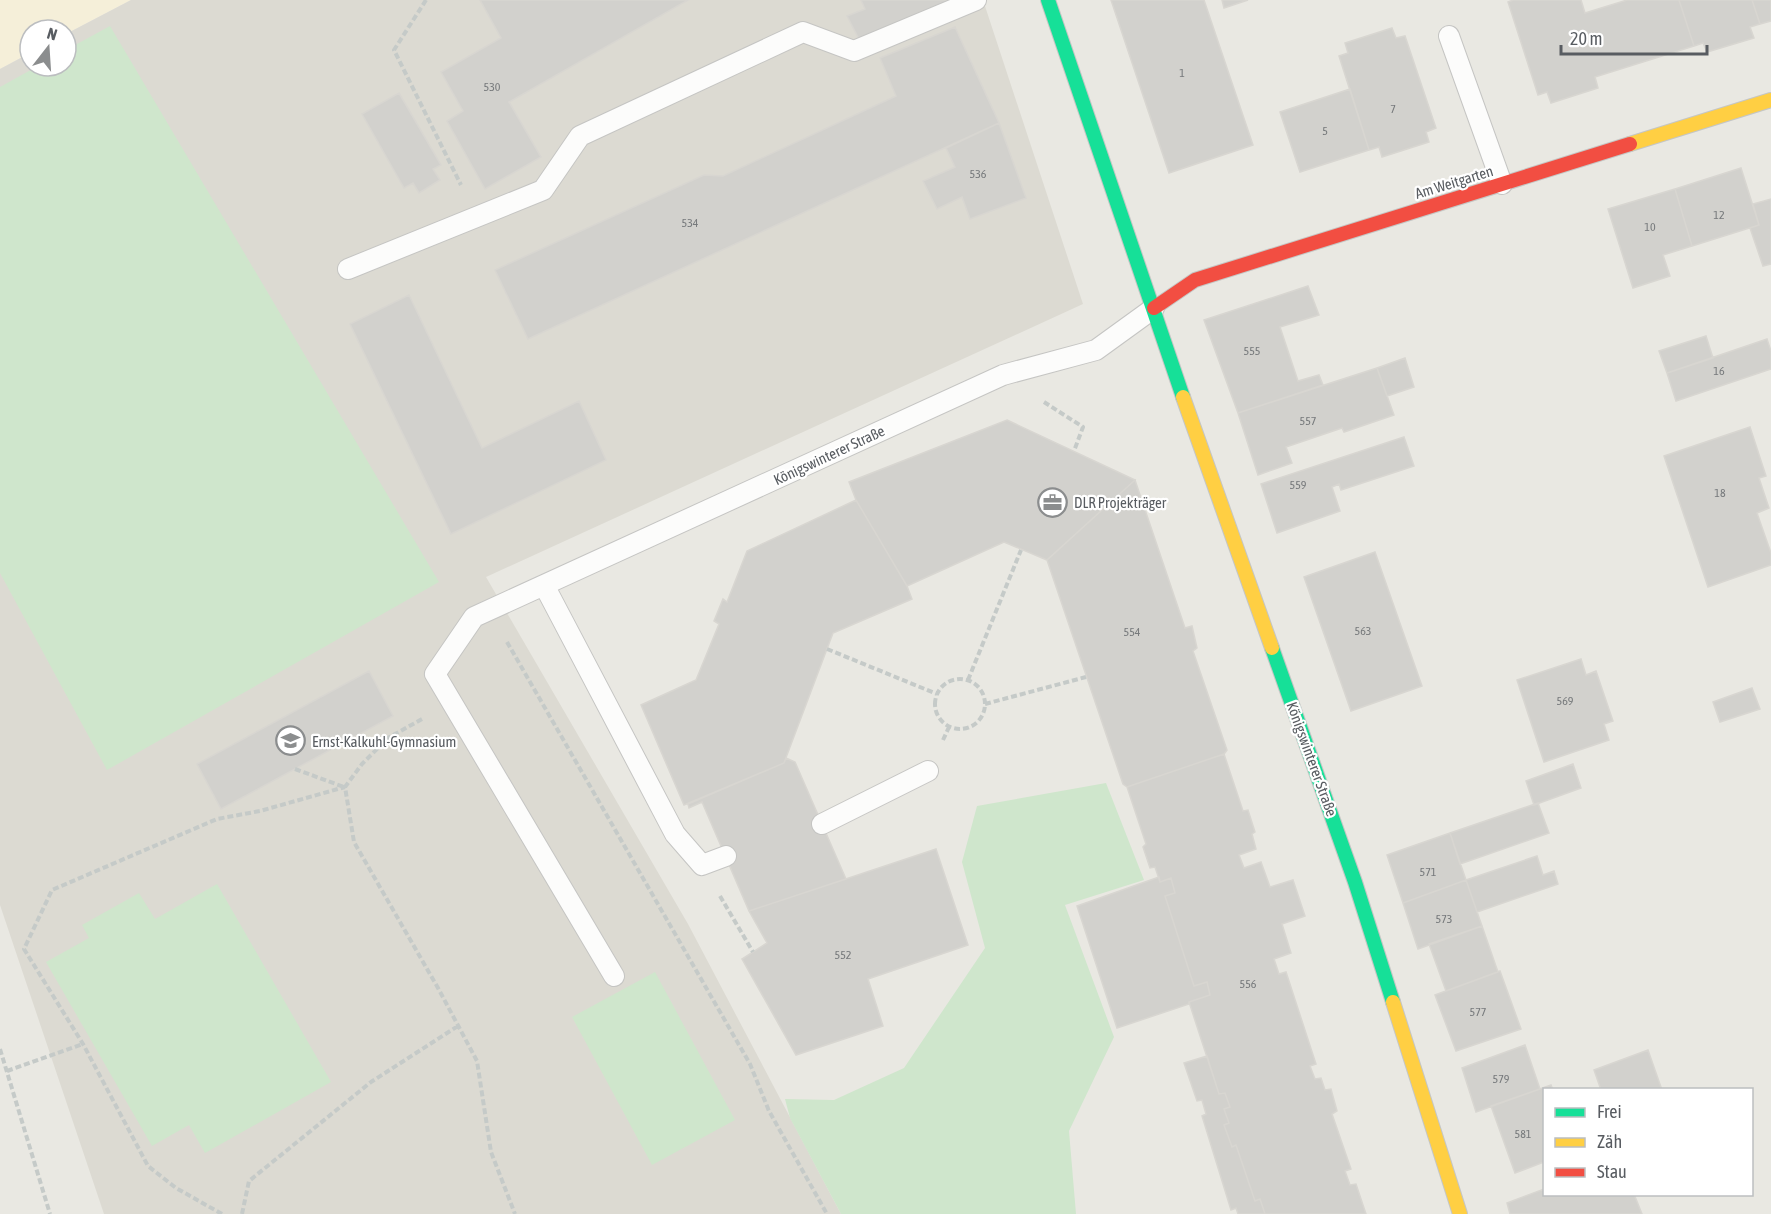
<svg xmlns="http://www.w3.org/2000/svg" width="1771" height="1214" viewBox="0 0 1771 1214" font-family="'Asap Condensed',sans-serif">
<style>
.commercial{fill:#f5efd9}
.education{fill:#dcdad2}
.green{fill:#cfe6cc}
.building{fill:#d2d1cd;stroke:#d8d6d1;stroke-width:1.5}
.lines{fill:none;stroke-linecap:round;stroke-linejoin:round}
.lane-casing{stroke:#c5c5c3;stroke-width:22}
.fast-casing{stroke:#c5c6c4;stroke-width:16}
.slow-casing{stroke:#c5c6c4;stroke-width:16}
.jam-casing{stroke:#c5c6c4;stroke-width:16}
.path{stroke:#c5cac8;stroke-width:4;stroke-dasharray:6 3;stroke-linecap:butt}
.lane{stroke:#fcfcfb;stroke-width:20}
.fast{stroke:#16e098;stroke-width:14}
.slow{stroke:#ffcf43;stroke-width:14}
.jam{stroke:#f24e42;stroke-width:14}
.labels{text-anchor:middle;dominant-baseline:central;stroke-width:4.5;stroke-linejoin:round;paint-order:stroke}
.number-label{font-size:12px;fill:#777a7c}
.street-label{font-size:15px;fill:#585c61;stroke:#fff}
.poi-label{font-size:15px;fill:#585c61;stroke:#fff;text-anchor:start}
</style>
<rect width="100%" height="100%" fill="#e9e8e2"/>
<!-- commercial -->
<path class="commercial" d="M0,0H131L66,34V30H30V53L0,69Z"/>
<!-- education -->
<path class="education" d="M131,0H983L1083,304L486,577L688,924L841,1214H104L0,905V69L30,53V66H66V34Z"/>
<!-- green -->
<path class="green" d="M110,26L439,582L107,770L0,573V87L38,66H66V50Z
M1106,783L1144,880L1065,905L1114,1037L1069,1131L1076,1214H841L790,1118L785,1099L834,1100L904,1068L985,948L962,862L977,806Z
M217,884L331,1082L205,1153L189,1125L152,1146L46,962L89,938L82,925L139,893L155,919Z
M655,972L735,1120L652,1165L572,1017Z"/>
<!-- building -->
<path class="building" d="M480,0H688L509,102L541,157L485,189L447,121L463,111L441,72L501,38Z
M861,0H957L860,41L847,16L865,9Z
M1111,0H1204L1253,145L1169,173Z
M1222,0H1248L1224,8Z
M1513,0H1581L1585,13L1627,0H1679L1694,46L1595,77L1598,88L1551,103L1547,92L1538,95L1508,2Z
M1679,0H1752L1760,24L1750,27L1754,38L1707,52L1703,43L1694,46Z
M1752,0H1771V21L1760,24Z
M955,27L999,123L528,339L495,270L704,175L723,176L896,96L880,58Z
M1392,28L1396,38L1405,36L1436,128L1426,132L1429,142L1382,157L1379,147L1369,150L1339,56L1348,53L1345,43Z
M1350,89L1369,150L1300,172L1280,112Z
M399,93L441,165L433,169L440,180L419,193L413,183L404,188L362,114Z
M999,123L1026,198L970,219L962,197L937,209L923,181L955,167L946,148Z
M1741,168L1759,225L1692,246L1675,189Z
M1675,189L1692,246L1663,255L1670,276L1633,288L1608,209Z
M1771,199V264L1763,266L1750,228L1759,225L1753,204Z
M1308,286L1319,315L1280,327L1298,381L1319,375L1323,385L1238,413L1204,320Z
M409,295L482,448L579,401L606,460L451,534L350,324Z
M1706,336L1713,358L1667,373L1659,351Z
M1767,339L1771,351V369L1676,401L1667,373Z
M1405,358L1414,387L1387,396L1377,368Z
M1377,368L1394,415L1344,432L1342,428L1286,447L1292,463L1258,475L1238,413Z
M1007,420L1135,480L1047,560L1004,542L907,586L856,500L849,482Z
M1750,427L1766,476L1759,478L1769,508L1757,513L1771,553V565L1708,587L1664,456Z
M1404,437L1414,466L1341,490L1339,484L1332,487L1340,511L1277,533L1261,484Z
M1135,480L1185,628L1192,626L1197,648L1193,651L1227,750L1224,754L1127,787L1123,784L1047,560Z
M856,500L907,586L912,599L833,633L784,763L684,805L641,705L696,680L719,624L714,621L723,599L727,602L747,551Z
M1375,552L1422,686L1351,711L1304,577Z
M1581,659L1586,675L1596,671L1613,721L1604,724L1609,740L1544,762L1517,680Z
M369,671L393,716L221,809L197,764Z
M1752,688L1760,709L1720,722L1713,702Z
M1224,754L1243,811L1248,810L1255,832L1252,834L1256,849L1239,855L1244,868L1261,862L1270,887L1293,880L1305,916L1282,924L1291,953L1274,959L1279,974L1286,972L1316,1064L1310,1066L1315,1079L1321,1078L1325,1090L1331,1089L1337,1111L1332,1114L1351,1169L1345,1171L1350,1185L1356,1184L1366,1214H1265L1260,1199L1255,1201L1236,1145L1232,1147L1224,1125L1229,1123L1224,1109L1230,1107L1225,1093L1219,1094L1189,1002L1210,995L1207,982L1194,986L1165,896L1175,893L1171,878L1160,882L1155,867L1150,868L1143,847L1146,844L1127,787Z
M786,758L795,762L846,879L749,911L702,802L689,808L688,804L784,763Z
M1573,764L1581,788L1534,805L1526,781Z
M1538,803L1549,833L1460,864L1450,833Z
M1450,833L1466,880L1403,903L1387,855Z
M936,849L968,945L868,979L883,1026L796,1055L742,959L767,943L749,911Z
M1537,856L1543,875L1554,871L1558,884L1477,912L1466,880Z
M1159,877L1160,882L1171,878L1175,893L1165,896L1194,986L1207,982L1210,995L1189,1002V1004L1117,1028L1077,906Z
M1466,880L1482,926L1418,949L1403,903Z
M1482,926L1498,972L1446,991L1429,944Z
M1500,971L1521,1029L1456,1051L1435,995Z
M1525,1045L1540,1089L1476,1112L1462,1068Z
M1648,1050L1662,1090H1601L1594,1070Z
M1207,1056L1219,1094L1225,1093L1230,1107L1224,1109L1229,1123L1224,1125L1232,1147L1236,1145L1255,1201L1260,1199L1265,1214H1238L1236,1208L1231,1210L1202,1116L1206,1114L1202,1100L1197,1101L1184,1063Z
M1551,1085L1553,1090H1544V1162L1515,1173L1491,1106Z
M1544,1189V1194H1634L1642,1214H1510L1507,1203Z"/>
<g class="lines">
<defs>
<path id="lane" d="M1449,36L1502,184
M348,269L543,190L580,136L803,32L854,51L976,0
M544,585L675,834L702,865L726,856
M822,824L928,771
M614,976L435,674L474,617L1003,375L1096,350L1154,308"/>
<path id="fast" d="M1048,0L1183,397
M1272,648L1355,882L1393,1002"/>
<path id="slow" d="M1630,144L1771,100
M1183,397L1272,648
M1393,1002L1460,1214"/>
<path id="jam" d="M1154,308L1195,280L1630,144"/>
</defs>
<!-- lane casing -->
<use href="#lane" class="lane-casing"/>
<!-- fast casing -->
<use href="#fast" class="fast-casing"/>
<!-- slow casing -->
<use href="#slow" class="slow-casing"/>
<!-- jam casing -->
<use href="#jam" class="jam-casing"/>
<!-- path -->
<path class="path" d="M426,0L394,50L461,185
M1044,402L1083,427L1074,451
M507,642L750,1064L769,1111L827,1214
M827,649L937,694
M935 704a25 25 0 1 1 50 0a25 25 0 1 1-50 0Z
M968,680L1021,550
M985,704L1086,677
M422,719L388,738L362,764L345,787L354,842L438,988L477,1061L491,1152L515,1214
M943,740L949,727
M295,769L344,787
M720,896L753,952
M0,1049L50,1214
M7,1071L83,1044
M222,1214L176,1188L148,1166L83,1044L24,949L52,890L217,819L260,811L345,787
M242,1214L249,1181L371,1082L458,1026"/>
<!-- lane -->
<use href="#lane" class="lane"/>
<!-- fast -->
<use href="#fast" class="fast"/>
<!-- slow -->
<use href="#slow" class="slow"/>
<!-- jam -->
<use href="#jam" class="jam"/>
</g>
<!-- icons -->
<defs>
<symbol id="office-ring" viewBox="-11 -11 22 22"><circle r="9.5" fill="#fff" stroke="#8b8d8e" stroke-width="1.5"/><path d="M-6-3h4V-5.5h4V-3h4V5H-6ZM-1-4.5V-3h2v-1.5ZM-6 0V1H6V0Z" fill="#8b8d8e"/></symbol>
<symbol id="school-ring" viewBox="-11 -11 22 22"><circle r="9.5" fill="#fff" stroke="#8b8d8e" stroke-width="1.5"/><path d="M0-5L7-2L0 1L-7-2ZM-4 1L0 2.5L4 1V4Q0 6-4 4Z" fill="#8b8d8e"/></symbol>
</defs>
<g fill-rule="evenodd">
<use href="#office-ring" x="1036" y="486" width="33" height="33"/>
<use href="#school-ring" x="274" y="724" width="33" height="33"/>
</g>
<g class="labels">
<!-- number labels -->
<g class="number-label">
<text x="1182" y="73">1</text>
<text x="492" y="87">530</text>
<text x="1393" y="109">7</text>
<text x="1325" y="131">5</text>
<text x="978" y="174">536</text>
<text x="1719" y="215">12</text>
<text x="690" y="223">534</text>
<text x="1650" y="227">10</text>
<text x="1252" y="351">555</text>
<text x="1719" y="371">16</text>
<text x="1308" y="421">557</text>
<text x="1298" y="485">559</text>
<text x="1720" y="493">18</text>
<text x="1363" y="631">563</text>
<text x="1132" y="632">554</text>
<text x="1565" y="701">569</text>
<text x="1428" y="872">571</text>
<text x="1444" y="919">573</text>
<text x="843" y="955">552</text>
<text x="1248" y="984">556</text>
<text x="1478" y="1012">577</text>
<text x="1501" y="1079">579</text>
<text x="1523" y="1134">581</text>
</g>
<!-- street labels -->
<g class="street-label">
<text transform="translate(1454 182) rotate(-17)">Am Weitgarten</text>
<text transform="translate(829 455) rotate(-25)">Königswinterer Straße</text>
<text transform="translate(1312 759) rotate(70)">Königswinterer Straße</text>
</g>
<!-- poi labels -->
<g class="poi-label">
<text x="1074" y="502">DLR Projekträger</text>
<text x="312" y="741">Ernst-Kalkuhl-Gymnasium</text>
</g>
</g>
<!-- legend -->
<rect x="1543" y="1088" width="210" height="108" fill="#ffffff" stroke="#bcbec0" stroke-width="1.5"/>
<rect x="1555" y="1108" width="30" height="9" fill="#16e098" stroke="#bcbec0" stroke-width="1.5"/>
<text x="1597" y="1118" font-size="18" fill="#585c61">Frei</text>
<rect x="1555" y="1138" width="30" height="9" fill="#ffcf43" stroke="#bcbec0" stroke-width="1.5"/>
<text x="1597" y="1148" font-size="18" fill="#585c61">Zäh</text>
<rect x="1555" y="1168" width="30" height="9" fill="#f24e42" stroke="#bcbec0" stroke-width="1.5"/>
<text x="1597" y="1178" font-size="18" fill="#585c61">Stau</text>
<!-- north arrow -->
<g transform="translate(48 48) rotate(17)"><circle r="28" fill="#ffffff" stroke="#bcbec0" stroke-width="1.5"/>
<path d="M0-4.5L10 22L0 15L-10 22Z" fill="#8b8d8e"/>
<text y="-9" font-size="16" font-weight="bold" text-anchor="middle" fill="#585c61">N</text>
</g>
<!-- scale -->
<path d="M1561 45v9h146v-9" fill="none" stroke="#585c61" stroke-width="3"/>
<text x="1570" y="45" font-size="18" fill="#585c61" stroke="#ffffff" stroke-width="4.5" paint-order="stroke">20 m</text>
</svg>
